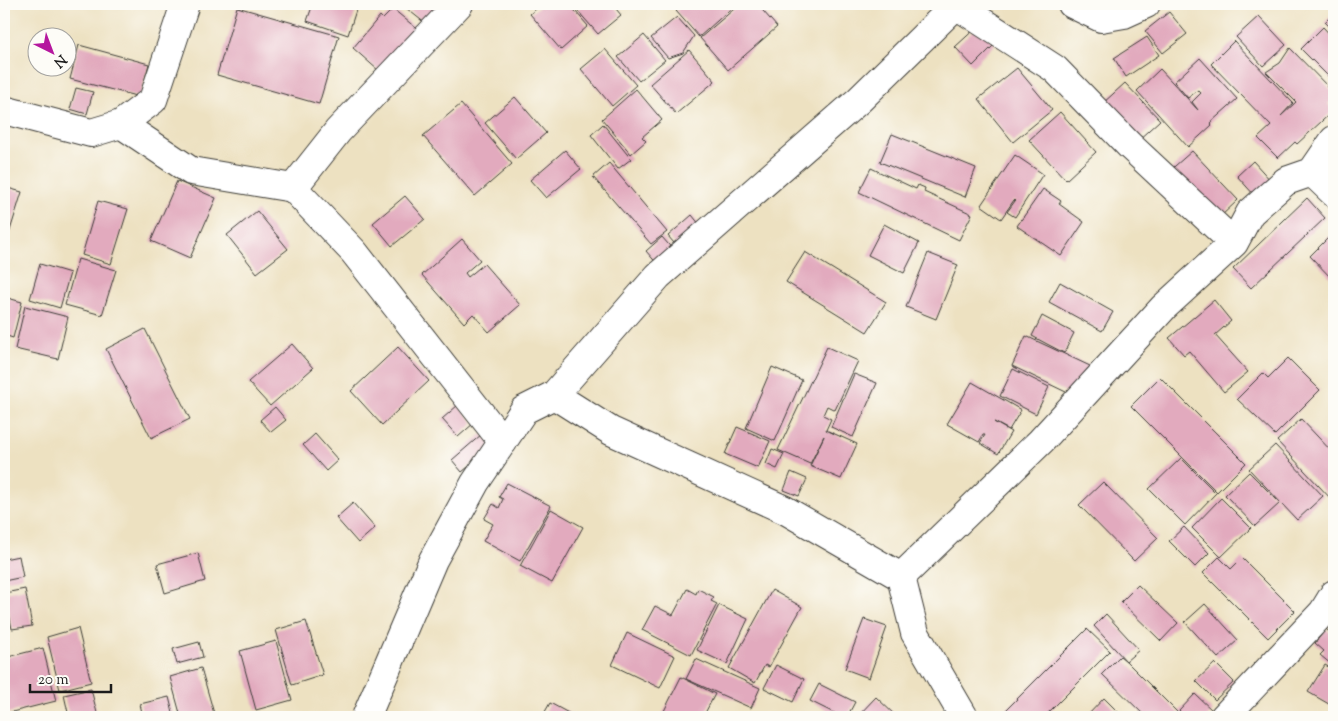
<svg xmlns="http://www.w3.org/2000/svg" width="1338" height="721" viewBox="0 0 1338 721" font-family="'Sorts Mill Goudy',serif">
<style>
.building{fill:#e2aabe}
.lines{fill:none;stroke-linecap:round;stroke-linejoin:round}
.minor-casing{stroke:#3b3a35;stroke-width:30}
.minor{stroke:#fff;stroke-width:28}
</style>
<rect width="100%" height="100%" fill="#fdfcf7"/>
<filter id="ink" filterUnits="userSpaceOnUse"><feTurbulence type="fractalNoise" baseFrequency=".02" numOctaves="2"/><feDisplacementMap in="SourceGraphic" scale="10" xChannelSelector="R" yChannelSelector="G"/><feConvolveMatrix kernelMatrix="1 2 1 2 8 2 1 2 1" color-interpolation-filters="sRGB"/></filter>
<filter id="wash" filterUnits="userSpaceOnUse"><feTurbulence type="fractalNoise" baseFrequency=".0096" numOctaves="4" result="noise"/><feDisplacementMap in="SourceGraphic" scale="20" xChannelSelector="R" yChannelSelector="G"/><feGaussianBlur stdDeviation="1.12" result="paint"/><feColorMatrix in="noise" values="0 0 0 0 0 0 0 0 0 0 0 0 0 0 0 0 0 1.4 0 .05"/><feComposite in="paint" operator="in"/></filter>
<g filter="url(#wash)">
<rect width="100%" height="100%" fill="#ede1c1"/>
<g id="blocks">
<!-- building -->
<path class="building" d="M313,4H358L348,35L307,21Z
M401,4H442L426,24Z
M542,4H569L588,26L561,50L530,14Z
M585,4H612L621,15L598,34L577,10Z
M684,4H736L699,37L676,11Z
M740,4H757L777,27L728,70L700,38Z
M237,7L339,36L319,104L217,75Z
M393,9L416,28L379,71L353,48L380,16L383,19Z
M1169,12L1187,34L1163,53L1145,31Z
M1334,13V31L1325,22Z
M1259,16L1286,45L1263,66L1236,37Z
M677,17L694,36L683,53L668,58L651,38Z
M978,26L995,44L973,66L955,47Z
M1323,27L1334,39V78L1332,80L1301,49Z
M644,35L665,60L639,81L618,57Z
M1147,37L1159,55L1126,77L1114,58Z
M1234,41L1293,103L1281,116L1296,102L1266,72L1280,63L1290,48L1334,93V98L1328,104L1334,110L1297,144L1295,142L1278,158L1258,138L1271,126L1211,64Z
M79,45L149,64L140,97L70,79Z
M605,49L636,85L612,106L581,69Z
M689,50L715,81L676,114L650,84Z
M1200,58L1237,99L1210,123L1212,125L1188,147L1137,91L1160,69L1198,110L1192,102L1201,93L1198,90L1188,98L1174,82Z
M1017,68L1052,110L1013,142L978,99Z
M1125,83L1160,120L1137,141L1102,104Z
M76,88L93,92L87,114L70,109Z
M636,89L662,120L642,137L646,141L631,154L602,119Z
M515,97L546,133L516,159L485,123Z
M461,104L512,164L475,196L423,136Z
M1060,112L1096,152L1066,180L1029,140Z
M603,124L631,159L618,169L591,135Z
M892,134L976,168L965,197L880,162Z
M565,150L581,169L546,198L530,180Z
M1192,151L1238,200L1219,218L1167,173Z
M1015,155L1043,174L1015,217L1007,212L1015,201L1014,200L1001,219L981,205Z
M1253,161L1272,182L1256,197L1237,176Z
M609,163L667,232L651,244L593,177Z
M871,168L916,189L918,185L925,188L924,192L972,214L959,240L859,192Z
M177,181L216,198L190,258L151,241Z
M4,187L22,192L8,237L4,235Z
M1043,189L1061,201L1059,204L1084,222L1061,256L1017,226Z
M405,196L425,219L392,246L373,223Z
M1307,198L1325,218L1251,288L1233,269Z
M98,201L128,209L111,264L82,255Z
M257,211L288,249L257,273L227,235Z
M692,215L704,230L680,250L668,236Z
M884,224L919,243L904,273L868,255Z
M1334,232V281L1310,256Z
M662,237L675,252L659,266L646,251Z
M462,239L480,260L465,273L468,277L484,264L520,305L489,332L473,314L464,323L422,275Z
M805,252L886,302L867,332L786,282Z
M928,253L958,265L936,319L906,307Z
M78,259L116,270L102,315L65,305Z
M40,264L70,273L60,308L30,299Z
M1060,282L1113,312L1102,331L1049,302Z
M4,297L22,302L13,338L4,335Z
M1214,300L1231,321L1215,335L1248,372L1224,392L1189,351L1184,355L1169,338Z
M25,306L68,317L58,359L15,349Z
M1042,316L1074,333L1064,353L1032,336Z
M145,329L190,419L151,438L106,349Z
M1026,336L1090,366L1068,393L1012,366Z
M292,344L313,368L270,406L248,382Z
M398,347L429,381L382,425L351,391Z
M827,347L858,361L835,410L827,406L823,415L831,419L826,430L857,444L841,479L810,466L824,436L810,464L778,450Z
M1288,358L1320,390L1275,435L1237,399L1263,373L1268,378Z
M772,367L802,380L775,441L746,428Z
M1013,369L1049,387L1036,414L1000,396Z
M854,374L877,383L853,437L831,427Z
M1160,377L1246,463L1217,492L1131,406Z
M972,382L1021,410L1009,430L994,422L1011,432L998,454L980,443L985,435H983L979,442L947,424Z
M458,405L474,423L458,437L442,419Z
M275,407L286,420L271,432L260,420Z
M1301,419L1334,454V499L1332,500L1277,441Z
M737,427L770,441L758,468L725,454Z
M315,434L338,460L326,471L303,445Z
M482,434L493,446L462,472L452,460Z
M1275,445L1323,496L1297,520L1249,469Z
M772,449L784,454L777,469L766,464Z
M1181,458L1216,493L1185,525L1149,489Z
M791,472L807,479L799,496L784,490Z
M1249,472L1280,503L1255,526L1225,495Z
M1103,482L1158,538L1134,561L1079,505Z
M507,483L551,506L520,561L483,541L493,524L484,519L493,504L499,508L503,499L499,497Z
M1221,498L1251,528L1221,557L1192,528Z
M353,503L375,528L358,543L336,518Z
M551,509L583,527L552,583L520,566Z
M1184,527L1209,553L1195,567L1169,541Z
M198,553L205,581L165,593L157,564Z
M19,556L23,577L4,581V559Z
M1219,557L1231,569L1242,558L1295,611L1268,638L1203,573Z
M1138,585L1178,623L1161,641L1121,602Z
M25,589L32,626L12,629L5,593Z
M687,589L696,594L698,589L714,597L711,601L717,604L691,655L642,630L655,606L673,615Z
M772,590L802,607L769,667L765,665L755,683L729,668Z
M1205,604L1238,640L1218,658L1185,622Z
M719,605L748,619L727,664L697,650Z
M1106,614L1139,650L1126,661L1094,626Z
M864,619L887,627L869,678L845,669Z
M306,621L323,675L292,685L276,630Z
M78,628L91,682L60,690L47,637Z
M1087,629L1110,651L1044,717H1007L1003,713Z
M1326,629L1334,636V663L1332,665L1320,655L1324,651L1315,643Z
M627,633L675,656L660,688L612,665Z
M276,641L292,700L256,710L240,651Z
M199,642L203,657L177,664L173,649Z
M43,648L56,701L4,714V658Z
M1120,656L1126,661L1182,717H1146L1102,674Z
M696,659L760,688L751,708L686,679Z
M1215,663L1234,682L1215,700L1196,681Z
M776,665L804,679L793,702L764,688Z
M1325,665L1334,670V707L1308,692Z
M201,668L215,717H181L170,677Z
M681,677L715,694L703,717H661Z
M819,684L855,702L847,717H842L810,701Z
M91,689L98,717H69L64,695Z
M1195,694L1213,711L1207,717H1185L1179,711Z
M169,697L174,717H143L140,704Z
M876,697L897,717H857Z
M1104,698L1123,717H1086Z
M550,703L574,716L573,717H542Z"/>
</g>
</g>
<g filter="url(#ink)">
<use href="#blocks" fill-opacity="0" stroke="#3b3a35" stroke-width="1"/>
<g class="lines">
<defs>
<path id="minor" d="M1072,4L1101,18L1124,14L1146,4
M956,5L1055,69L1129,145L1234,243
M4,110L91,133L121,124L153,100L185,4
M121,124L191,171L293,188L354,252L503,442
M1312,172L1334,193
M293,188L338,131L459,4
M554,395L611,431L785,510L901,577
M366,717L433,560L475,483L524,410L554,395L658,276L859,100L957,4
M964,717L915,633L901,577L1041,441L1164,307L1234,243L1250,213L1286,181L1312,172L1334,140
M1224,717L1323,612L1334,594"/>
</defs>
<!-- minor casing -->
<use href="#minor" class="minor-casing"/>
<!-- minor -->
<use href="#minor" class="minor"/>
</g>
</g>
<!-- margin -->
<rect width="1338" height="721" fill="none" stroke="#fdfcf7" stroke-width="20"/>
<!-- north arrow -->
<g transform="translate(52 52) rotate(138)"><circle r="24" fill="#fdfcf7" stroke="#a3a29f"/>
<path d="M0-4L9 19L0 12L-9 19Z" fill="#b5179e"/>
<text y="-8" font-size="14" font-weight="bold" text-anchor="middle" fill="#1c1c1c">N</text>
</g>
<!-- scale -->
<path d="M30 684v8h81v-8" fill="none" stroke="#1c1c1c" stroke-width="2.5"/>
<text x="38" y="684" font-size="15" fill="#1c1c1c" stroke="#fdfcf7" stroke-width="4" paint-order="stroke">20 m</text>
</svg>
